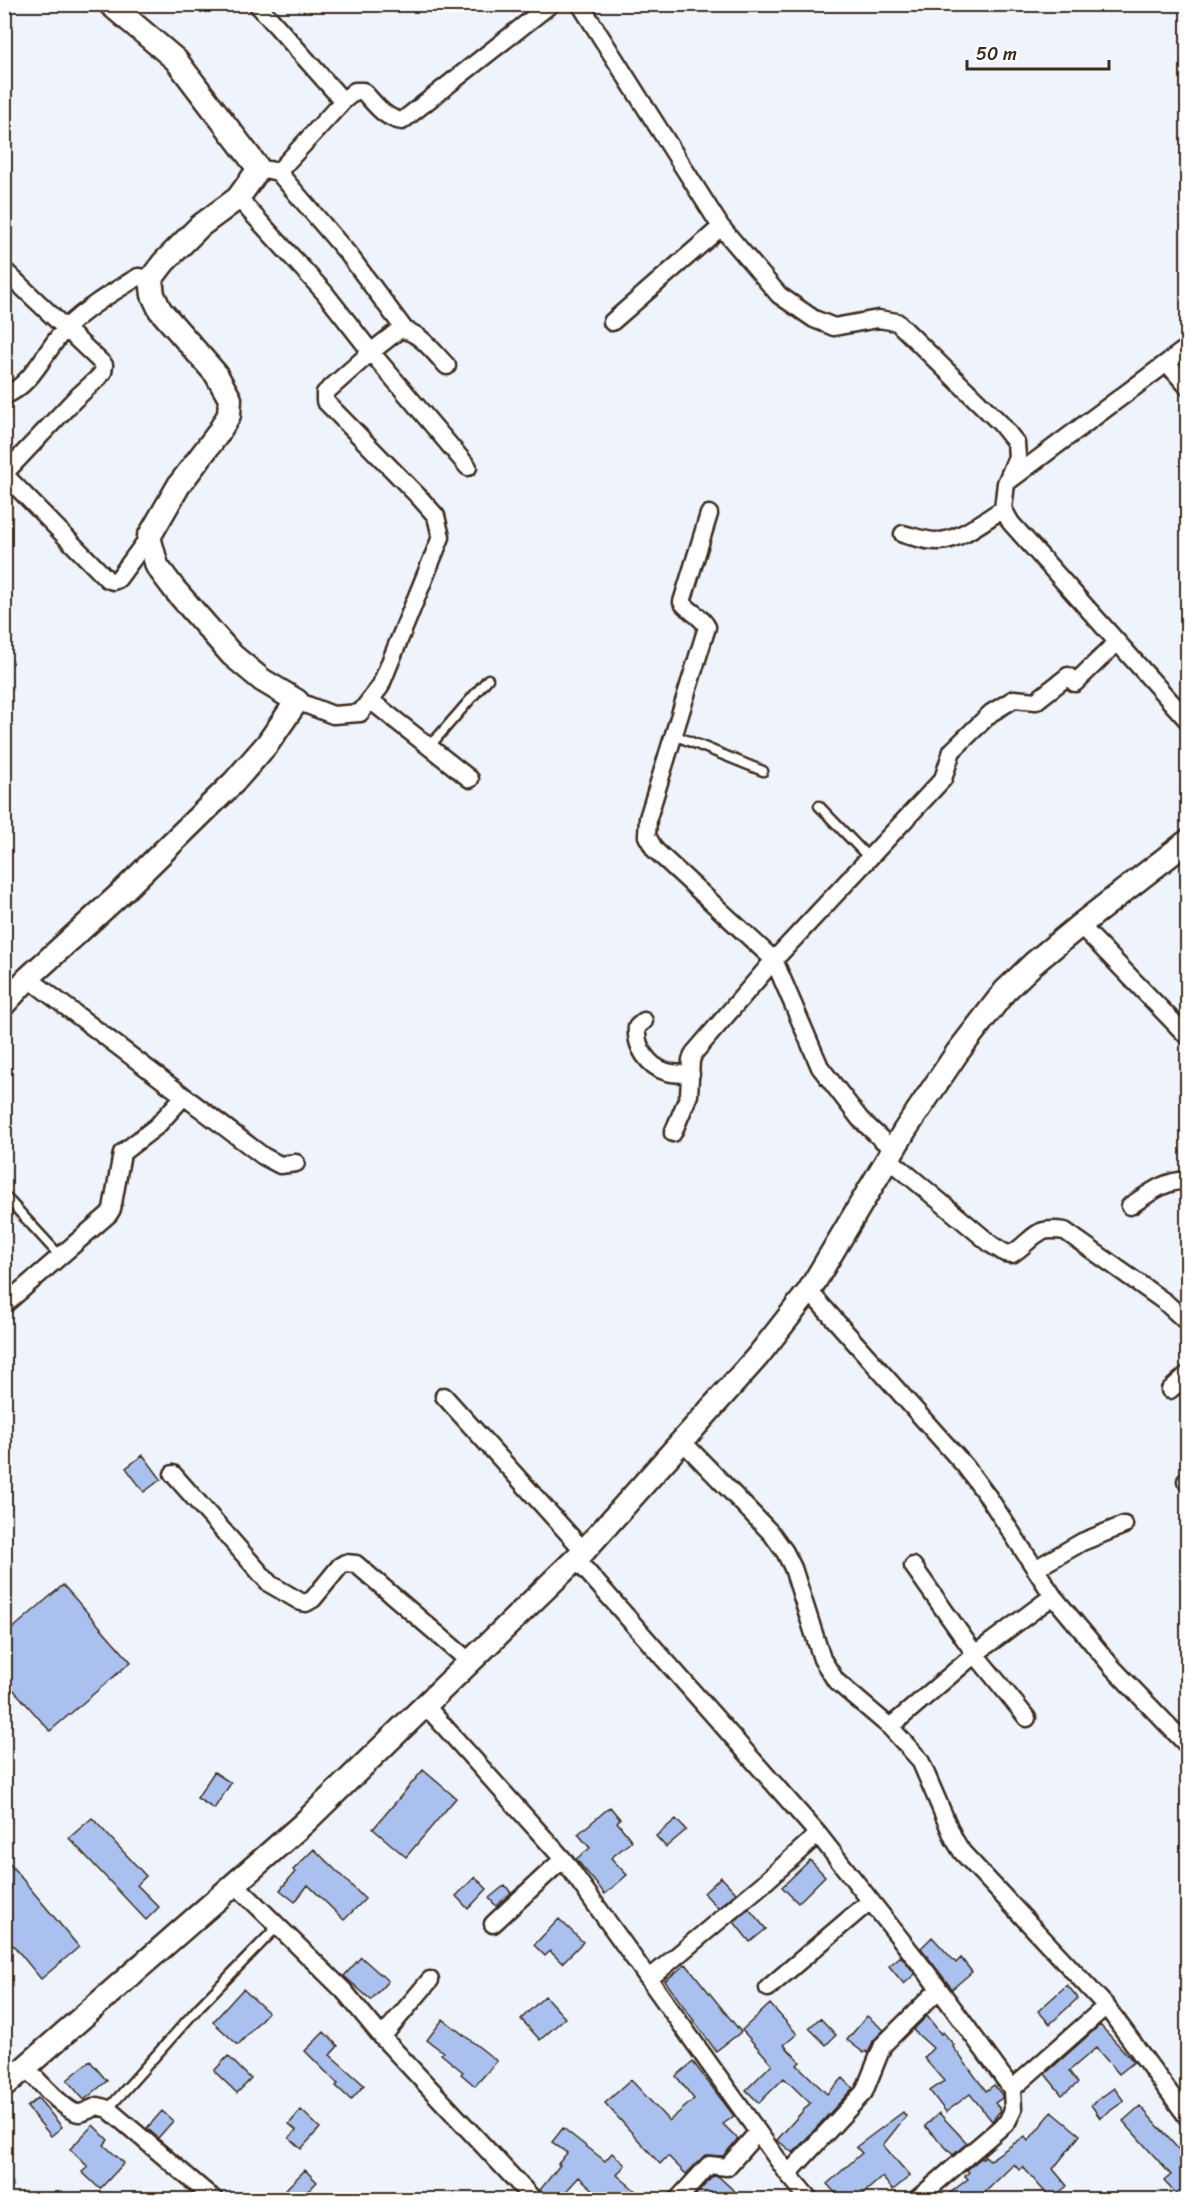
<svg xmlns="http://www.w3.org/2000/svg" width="1192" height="2204" viewBox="0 0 1192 2204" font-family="Sriracha,sans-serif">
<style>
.building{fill:#aac1ef;stroke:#3b2a1e;stroke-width:1.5}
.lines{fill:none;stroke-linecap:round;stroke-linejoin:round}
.lane-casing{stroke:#3b2a1e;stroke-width:13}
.street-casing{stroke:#3b2a1e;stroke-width:21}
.secondary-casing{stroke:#3b2a1e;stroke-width:27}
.lane{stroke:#fff;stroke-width:8}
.street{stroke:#fff;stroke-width:16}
.secondary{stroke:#fff;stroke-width:22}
</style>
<rect width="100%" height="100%" fill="#eef3fc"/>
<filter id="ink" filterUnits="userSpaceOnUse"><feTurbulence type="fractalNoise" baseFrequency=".0167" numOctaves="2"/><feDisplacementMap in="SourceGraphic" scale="12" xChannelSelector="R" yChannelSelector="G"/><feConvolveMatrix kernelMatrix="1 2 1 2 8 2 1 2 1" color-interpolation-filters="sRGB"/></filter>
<g filter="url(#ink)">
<!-- building -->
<path class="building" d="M143,1455L161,1479L144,1492L126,1468Z
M63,1585L131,1662L50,1731L4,1679V1636Z
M423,1770L456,1798L406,1857L373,1829Z
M214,1772L231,1783L214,1809L197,1798Z
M610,1807L620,1819L617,1822L632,1841L611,1858L627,1875L605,1894L576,1859L590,1848L578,1834Z
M92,1818L146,1876L137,1885L159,1907L146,1920L69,1838Z
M676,1819L686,1830L666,1847L656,1836Z
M314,1849L365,1899L344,1920L308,1885L295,1902L280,1890L295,1872L293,1870Z
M4,1857L79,1947L41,1979L13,1945L4,1952Z
M810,1860L825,1876L798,1903L782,1887Z
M475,1877L487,1889L468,1909L456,1896Z
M721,1877L736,1893L718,1908L704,1893Z
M505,1885L511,1893L496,1906L489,1898Z
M749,1909L766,1929L750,1942L734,1922Z
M559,1919L583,1942L562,1963L550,1951L545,1956L534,1945Z
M932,1937L956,1963L961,1958L972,1972L952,1989L921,1948Z
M901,1956L915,1974L904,1984L889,1966Z
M361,1957L388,1981L371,2000L344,1976Z
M686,1964L741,2032L716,2051L665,1981Z
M1067,1985L1078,1998L1050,2024L1038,2011Z
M243,1989L268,2012L238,2045L213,2022Z
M545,1996L565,2018L540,2040L521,2019Z
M770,2004L797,2034L784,2045L800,2062L797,2065L827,2094L843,2078L853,2088L793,2153L777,2140L810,2103L784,2078L759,2103L746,2090L772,2064L742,2030Z
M867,2016L884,2030L873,2041L868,2053L866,2051L864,2053L847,2040Z
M927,2016L941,2034L943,2032L954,2045L953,2047L986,2091L994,2085L1002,2095V2098L995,2103L1001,2110L992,2121L970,2094L946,2112L930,2091L944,2081L924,2058L933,2048L913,2030Z
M820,2018L836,2035L826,2045L809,2028Z
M443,2019L497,2061L475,2086L461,2074L463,2072L441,2054L443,2052L427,2040Z
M1100,2025L1134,2062L1119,2074L1096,2048L1069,2071L1078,2083L1062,2095L1045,2074Z
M324,2032L338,2046L330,2055L364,2085L351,2100L336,2086L338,2084L305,2051Z
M228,2056L251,2079L237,2093L214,2071Z
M90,2061L107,2081L84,2100L67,2080Z
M693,2062L734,2116L723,2124L738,2139L723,2156L705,2155L686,2174L668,2156L660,2164L605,2103L631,2080L669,2121L694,2099L676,2076Z
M1114,2088L1124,2101L1100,2118L1091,2105Z
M38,2098L62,2127L51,2136L27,2107Z
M1140,2106L1188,2160V2199H1181L1164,2181L1171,2175L1123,2121Z
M301,2110L320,2128L301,2149L289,2138L296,2130L289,2124Z
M162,2111L173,2121L158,2138L147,2128Z
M903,2112L906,2116L883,2145L910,2176L893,2190L882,2177L857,2199H841L827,2184L862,2153L856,2147Z
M1052,2112L1080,2135L1053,2169L1067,2186L1051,2199L1023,2167L1019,2170L1014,2164L978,2199H942L968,2179L965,2176L969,2172L967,2170L981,2158L982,2159L985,2156L990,2160L1025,2136L1028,2141Z
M939,2113L967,2143L953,2155L925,2126Z
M93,2125L108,2140L104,2145L124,2163L100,2189L82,2172L88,2167L70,2149Z
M563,2128L605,2161L612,2153L625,2165L617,2175L645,2199H609L601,2193L599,2195L579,2177L559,2199H552L540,2190L560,2165L558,2164L567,2153L552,2142Z
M305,2170L317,2182L300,2199H295L285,2190Z
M713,2176L719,2177L743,2199H692Z"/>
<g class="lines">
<defs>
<path id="lane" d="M674,735L763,771
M429,747L488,679
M819,806L869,858
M4,1195L60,1256
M108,2109L199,2007L279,1925"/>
<path id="street" d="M257,4L343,101
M580,4L721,227L779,295L814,319L834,327L878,319L897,322L1000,423L1016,443L1017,457L1006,483L1003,509L1011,523L1188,721
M269,170L278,172L349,255L405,330
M278,172L343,101L355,91H363C375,104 384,118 402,121L551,4
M238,198L324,292L371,352L468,467
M4,270L104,365L103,372L98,378L74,400L4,474
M612,322L721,227
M1167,363L1188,387
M4,396C34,384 45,350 66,328C87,307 113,292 138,277L151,279
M4,474L107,579L113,581L118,579L149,537
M1006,483L1188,347
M709,514L682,602C689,612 701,615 707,627L648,818L647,836L655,850L774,960L820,1067L860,1119L893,1150
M903,534C915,537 928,542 940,541C960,540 986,519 1003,509
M370,700L470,779
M297,701L333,715L360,713L380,687L441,537L436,516L419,497L325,401V393L371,352L399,330C417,328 435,354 447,366
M1080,925L1188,1037
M28,978L263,1156L280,1165L296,1163
M644,1021L637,1027C635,1046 648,1067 667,1072C674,1074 683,1074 691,1074
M673,1133L689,1095L691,1060L694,1053L774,960L943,779L952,751L991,713L1014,699L1036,701L1068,676L1075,683L1117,642
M888,1158L992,1245L1005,1253L1012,1254C1036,1238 1034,1226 1065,1231L1165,1302L1188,1323
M1130,1206C1150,1193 1163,1181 1188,1180
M809,1291L965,1466L989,1498L1053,1596L1113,1668L1188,1746
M4,1305L109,1214L112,1209L122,1153L157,1126L184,1096
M1170,1390L1188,1374
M444,1396L584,1551
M682,1441L772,1534L785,1552L793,1568L822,1659L836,1681L890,1727L920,1760L954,1839L962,1852L1106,2006L1188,2118
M173,1474L270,1584L301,1602L306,1603L313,1599L340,1566L345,1563L356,1564L470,1662
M1186,1481L1188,1479
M576,1559L818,1834L928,1974L1012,2089L1013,2110L1007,2122L916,2200
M913,1566L975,1654L1027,1718
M1035,1569L1082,1542L1124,1525
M425,1705L563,1859L788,2174L810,2200
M890,1727L975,1654L1053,1596
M235,1884L344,1991L382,2037L534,2200
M493,1924L563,1859
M649,1979L764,1883L818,1834
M768,1988L870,1901
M382,2037L430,1980
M26,2068C35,2077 68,2115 80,2113C86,2112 92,2108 98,2106L108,2109L215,2200
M1012,2089L1106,2006
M788,2174L864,2092L883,2045L939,1989
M677,2200L709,2165L727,2167L758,2132"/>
<path id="secondary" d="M4,1004L28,978L120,894L234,782L268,743L297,701L262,680L232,655L175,590L157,566L149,537L179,485L217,435L229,415L230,399L216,374L160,310L153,295L151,279L164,262L200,226L238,198L259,169L176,60L110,4
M4,2086L303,1824L584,1551L758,1356L809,1291L905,1130L957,1053L1005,991L1034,963L1080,925L1188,841"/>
</defs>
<!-- lane casing -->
<use href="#lane" class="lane-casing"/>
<!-- street casing -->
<use href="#street" class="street-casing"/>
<!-- secondary casing -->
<use href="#secondary" class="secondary-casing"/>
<!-- lane -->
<use href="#lane" class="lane"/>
<!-- street -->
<use href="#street" class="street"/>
<!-- secondary -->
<use href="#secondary" class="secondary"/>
</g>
</g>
<!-- margin -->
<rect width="1192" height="2204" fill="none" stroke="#fff" stroke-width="24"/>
<rect x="12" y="12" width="1168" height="2180" fill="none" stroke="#3b2a1e" stroke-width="2" filter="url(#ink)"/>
<!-- scale -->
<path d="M967 60v9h142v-9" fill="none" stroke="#3b2a1e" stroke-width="3"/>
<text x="976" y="60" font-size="18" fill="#3b2a1e" stroke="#ffffff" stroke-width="4.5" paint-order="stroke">50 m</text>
</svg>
